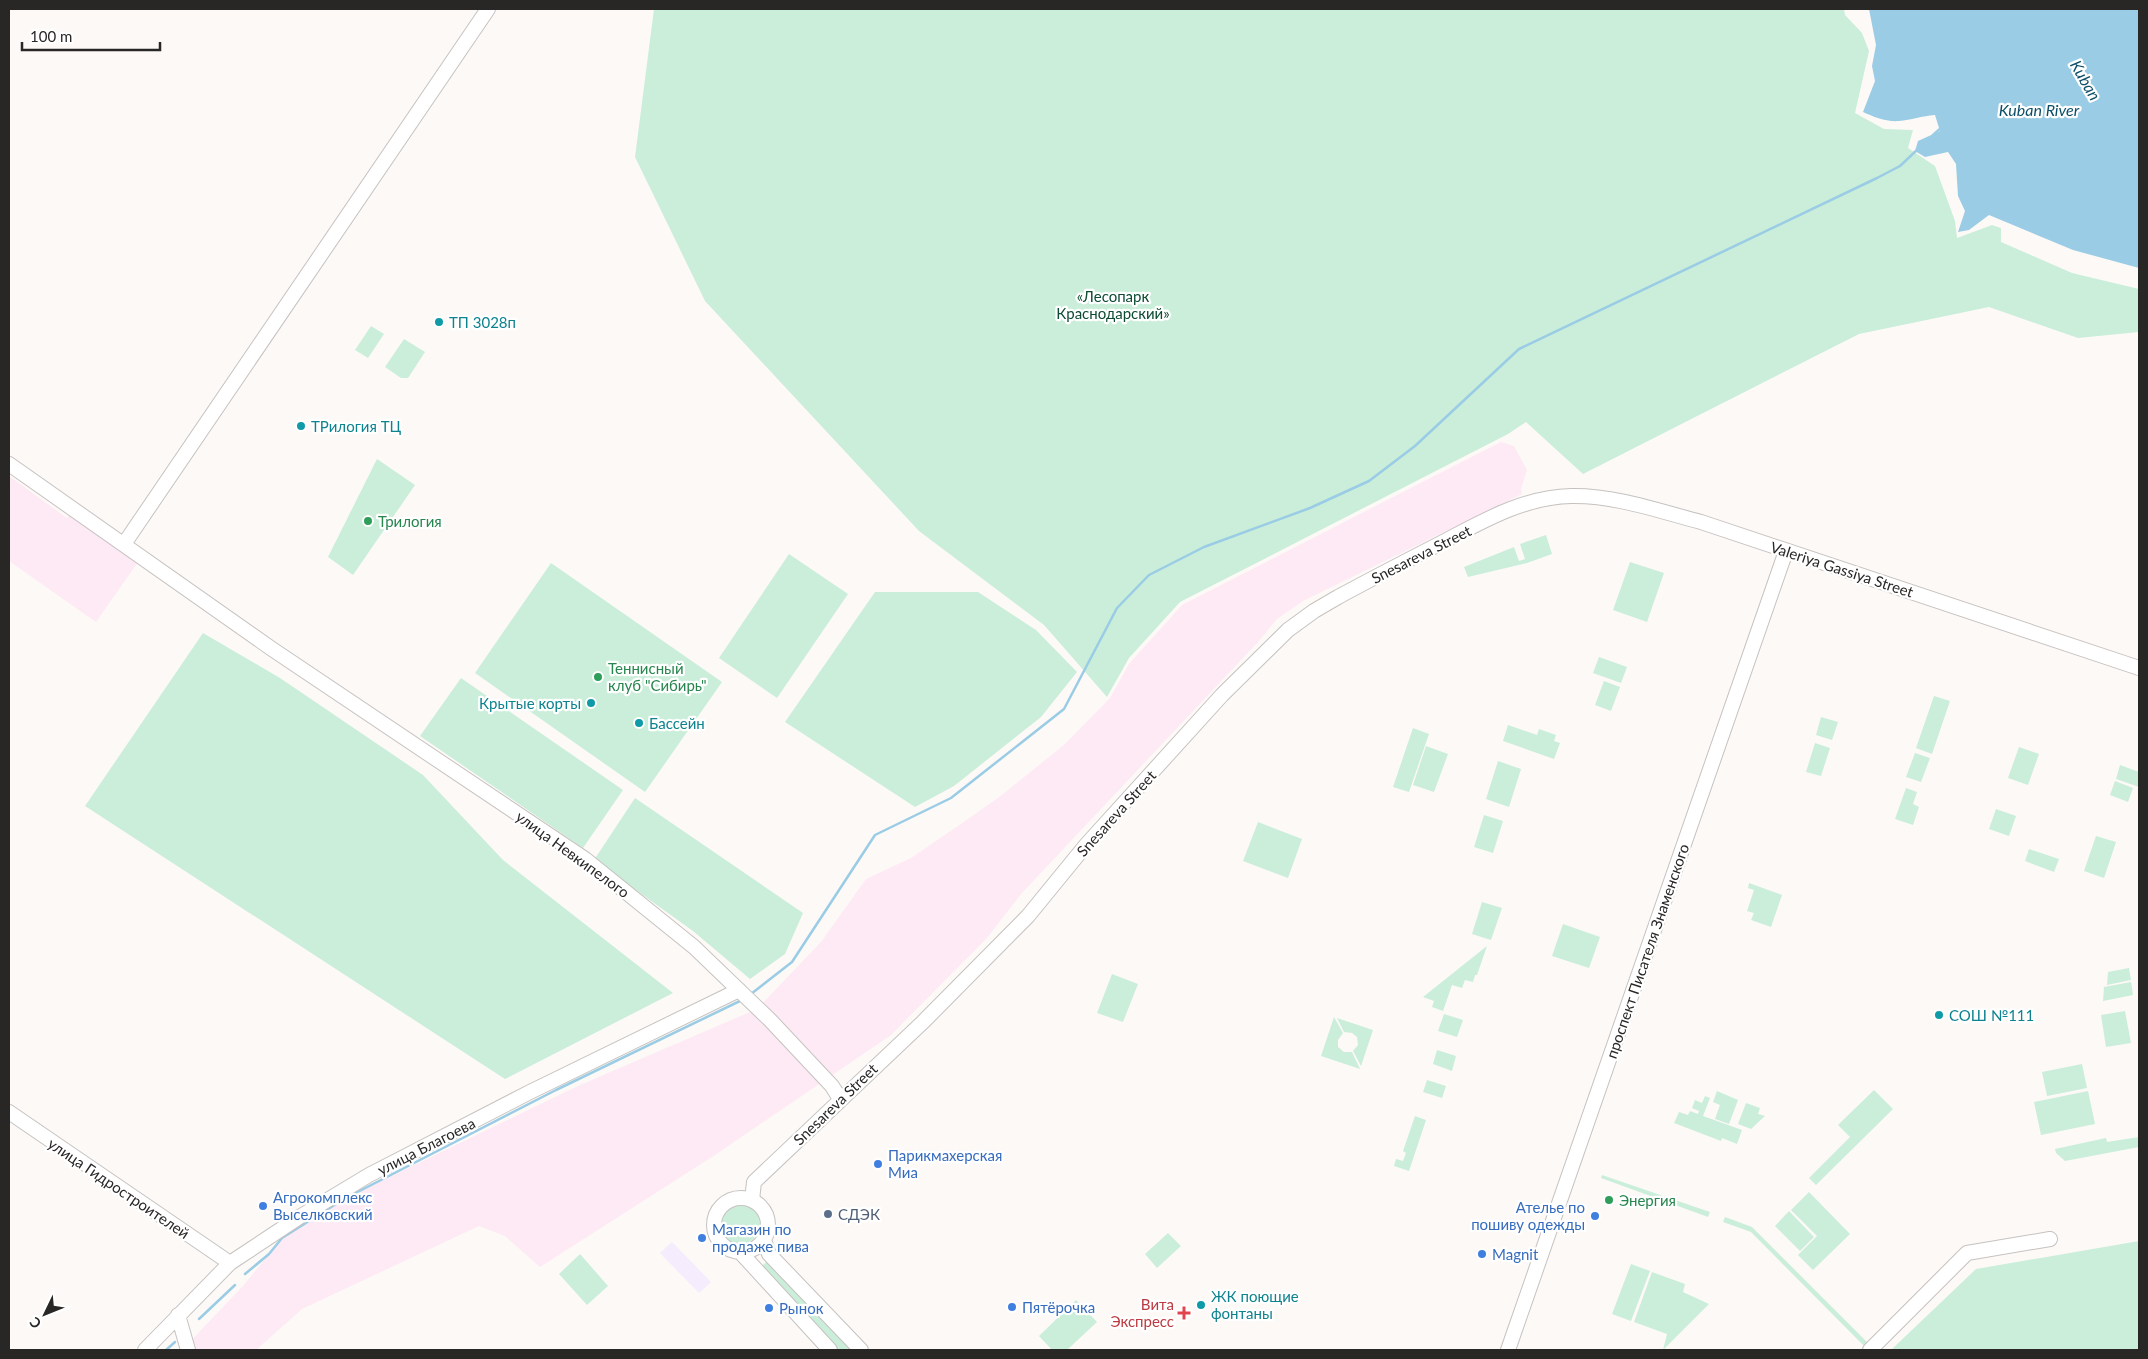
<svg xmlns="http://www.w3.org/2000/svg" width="2148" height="1359" viewBox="0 0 2148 1359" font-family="Lato,sans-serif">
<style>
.commercial{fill:#f5ecfd}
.industrial{fill:#fdeaf4}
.green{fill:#caeeda}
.water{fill:#9acce5}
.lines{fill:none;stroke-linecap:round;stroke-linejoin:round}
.stream{stroke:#9acce5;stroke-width:2.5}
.minor-casing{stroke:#c6c2c0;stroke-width:16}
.minor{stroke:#fff;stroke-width:14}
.culture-dot{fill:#0f9aa8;stroke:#fff;stroke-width:2}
.leisure-dot{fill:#2e9e5b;stroke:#fff;stroke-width:2}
.shop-dot{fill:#3f7fe0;stroke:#fff;stroke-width:2}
.service-dot{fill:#5c6f8a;stroke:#fff;stroke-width:2}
.health-dot{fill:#e0444e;stroke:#fff;stroke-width:2}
.labels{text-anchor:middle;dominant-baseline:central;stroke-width:4.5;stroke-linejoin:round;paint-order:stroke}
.park-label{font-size:15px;fill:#0d4b32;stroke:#fff}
.culture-label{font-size:15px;fill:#0d838f;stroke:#fff;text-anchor:start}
.leisure-label{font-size:15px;fill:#27864d;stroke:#fff;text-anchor:start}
.street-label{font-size:15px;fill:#282726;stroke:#fff}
.shop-label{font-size:15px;fill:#366cbe;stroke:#fff;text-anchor:start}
.service-label{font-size:15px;fill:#4e5e75;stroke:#fff;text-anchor:start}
.health-label{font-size:15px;fill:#be3a42;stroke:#fff;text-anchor:end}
.water-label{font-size:16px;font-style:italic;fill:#0d4f68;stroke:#fff}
</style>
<rect width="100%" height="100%" fill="#fdf9f7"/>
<!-- commercial -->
<path class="commercial" d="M672,1242L711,1282L699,1293L660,1253Z"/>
<!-- industrial -->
<path class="industrial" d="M1501,442L1514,446L1527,470L1521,489L1522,494L1303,601L1277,619L1258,642L1021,894L987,938L891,1035L715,1155L540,1267L505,1236L479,1226L302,1309L256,1350H182L243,1286L282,1238L344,1199L580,1085L757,1009L821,942L866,879L911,858L958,826L998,798L1064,745L1110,698L1129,664L1182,605Z
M9,476L67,518L70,514L138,562L96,622L9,561Z"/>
<!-- green -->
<path class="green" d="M654,9H1844L1845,15L1862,33L1869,51L1855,113L1884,129L1913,130L1908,148L1935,166L1955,221L1957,238L1992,225L2001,228V242L2072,273L2139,289V332L2078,338L1989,307L1859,334L1583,474L1526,422L1508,434L1180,602L1129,658L1107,697L1044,625L919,531L705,301L635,157Z
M371,326L384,334L368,358L355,350Z
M404,339L425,352L408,378H401L385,367Z
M377,459L415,485L353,575L328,557Z
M1546,535L1552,554L1527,563L1468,577L1464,567L1514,547L1519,561L1525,559L1520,544Z
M789,554L848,594L777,698L719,658Z
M1630,562L1664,573L1647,622L1613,610Z
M551,563L722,682L645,792L475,673Z
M875,592H978L1036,630L1077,672L1041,717L954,786L915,807L785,722Z
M203,633L280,678L423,775L503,860L673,993L505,1079L85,806Z
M1599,657L1627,667L1621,683L1593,673Z
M461,678L623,790L583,848L420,736Z
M1604,681L1620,687L1611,711L1595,705Z
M1934,696L1950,701L1932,754L1916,748Z
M1821,717L1838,722L1832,740L1816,735Z
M1508,725L1537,735L1539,729L1556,735L1554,741L1560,743L1554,759L1503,741Z
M1413,728L1429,734L1409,792L1393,787Z
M1815,743L1830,748L1821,776L1806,772Z
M1426,746L1448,754L1434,792L1413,785Z
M2019,747L2039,754L2028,785L2008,778Z
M1915,753L1930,758L1921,782L1906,777Z
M1498,761L1521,769L1509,807L1486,799Z
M2120,765L2139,772V787L2116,779Z
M2115,781L2133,788L2128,802L2110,795Z
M1906,788L1917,792L1913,804L1919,807L1913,825L1895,819Z
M635,798L803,913L785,954L750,979L693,931L594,860Z
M1996,809L2016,816L2009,836L1989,829Z
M1484,815L1503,821L1493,853L1474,847Z
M1258,822L1302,839L1288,878L1243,861Z
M2096,836L2116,842L2104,878L2084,871Z
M2029,849L2059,859L2054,872L2025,861Z
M1749,883L1782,895L1771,927L1751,920L1754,913L1747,911L1754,890L1748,888Z
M1482,902L1502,908L1491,940L1472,934Z
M1563,924L1600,937L1589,968L1552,956Z
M1487,946L1477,975H1475L1473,982L1465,980L1462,988L1452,985L1443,1011L1432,1007L1434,1001L1423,997Z
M2129,968L2131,980L2107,985L2108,972Z
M1112,974L1138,984L1123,1022L1097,1013Z
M2131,982L2133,995L2103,1001L2104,987Z
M2125,1011L2131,1043L2106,1047L2101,1015Z
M1444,1014L1463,1020L1457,1037L1438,1031Z
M1334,1017L1343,1033L1338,1040V1047L1344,1052H1352L1360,1069L1321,1056Z
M1337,1018L1373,1030L1361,1066L1353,1051L1358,1045L1357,1037L1352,1033L1344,1032Z
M1437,1050L1456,1056L1452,1071L1433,1064Z
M2082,1064L2087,1088L2047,1096L2042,1072Z
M1427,1080L1446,1086L1442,1098L1423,1092Z
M1874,1090L1893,1109L1816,1185L1809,1178L1850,1137L1838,1125Z
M1717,1091L1738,1100L1729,1124L1715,1119L1720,1105L1713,1102Z
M2088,1091L2095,1124L2041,1135L2034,1102Z
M1705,1096L1710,1098L1703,1116L1742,1130L1737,1144L1722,1138L1721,1141L1674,1123L1679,1112L1688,1115L1690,1111L1698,1114L1699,1111L1692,1108L1695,1100L1702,1103Z
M1746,1103L1760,1108L1758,1114L1765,1116L1751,1129L1738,1124Z
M1415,1116L1426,1120L1409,1171L1394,1166L1396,1159L1403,1161L1406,1153L1403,1151Z
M2139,1137V1147L2065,1161L2056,1153L2055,1149L2106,1138L2107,1142Z
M1602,1175L1710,1212L1708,1217L1601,1178Z
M1809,1192L1850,1234L1813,1270L1798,1255L1817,1236L1791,1210Z
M720 1224a20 20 0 1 1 40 0a20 20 0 1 1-40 0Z
M1789,1211L1814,1237L1800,1251L1775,1226Z
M1725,1217L1752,1227L1869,1344L1866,1348L1751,1232L1723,1222Z
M1168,1233L1181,1246L1157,1268L1145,1254Z
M2139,1241V1350H1891L1976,1269Z
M580,1254L608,1286L587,1305L559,1274Z
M768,1260L853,1350H836L760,1268Z
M1631,1264L1650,1271L1631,1321L1612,1314Z
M1652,1272L1685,1284L1683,1292L1709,1304L1663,1350L1667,1334L1634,1322Z
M1076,1300L1097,1322L1067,1350H1052L1039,1336Z"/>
<!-- water -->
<path class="water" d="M1869,9H2139V268L2073,250L1989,215L1969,230L1958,232L1965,211L1958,196L1956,164L1948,152L1925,157L1915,151L1918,141L1940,131L1935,115C1922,116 1911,120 1899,121C1886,122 1874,117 1863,112L1875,81L1872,66L1876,45Z"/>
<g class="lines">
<!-- stream -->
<path class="stream" d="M1933,135L1942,127
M751,994L792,962L875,835L951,798L1064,709L1117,608L1149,575L1204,547L1310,508L1369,481L1415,446L1519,349L1877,178L1900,166L1918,149
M245,1274L269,1254L282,1238L344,1199L556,1090L742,1000
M199,1319L235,1285
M166,1350L175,1342"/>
<defs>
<path id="minor" d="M9,464L272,649L585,859L694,947L770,1020L832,1086L840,1099
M124,544L488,9
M9,1112L230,1263
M714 1225a27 27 0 1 1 54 0a27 27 0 1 1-54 0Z
M752,1200L754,1182L923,1022L1028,916L1086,845L1222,695L1288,630L1314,611L1338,597C1373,578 1408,560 1443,542C1483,521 1524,497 1571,496C1614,495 1659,511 1701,522L2139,668
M764,1240L769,1254L861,1350
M741,1253L830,1350
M178,1315L188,1350
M145,1350L230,1263L301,1216L369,1175L530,1092L739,990
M1508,1350L1786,551
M1870,1350L1967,1253L2050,1239"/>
</defs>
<!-- minor casing -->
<use href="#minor" class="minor-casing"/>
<!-- minor -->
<use href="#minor" class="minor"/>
</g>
<!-- markers -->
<g class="culture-dot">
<circle cx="439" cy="322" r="5"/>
<circle cx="301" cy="426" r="5"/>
<circle cx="591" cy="703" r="5"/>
<circle cx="639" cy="723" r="5"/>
<circle cx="1939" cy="1015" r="5"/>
<circle cx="1201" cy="1305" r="5"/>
</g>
<g class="leisure-dot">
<circle cx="368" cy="521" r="5"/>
<circle cx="598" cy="677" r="5"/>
<circle cx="1609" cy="1200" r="5"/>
</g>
<g class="shop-dot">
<circle cx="878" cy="1164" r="5"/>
<circle cx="263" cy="1206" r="5"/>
<circle cx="1595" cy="1216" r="5"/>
<circle cx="702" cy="1238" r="5"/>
<circle cx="1482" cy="1254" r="5"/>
<circle cx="1012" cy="1307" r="5"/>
<circle cx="769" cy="1308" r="5"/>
</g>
<circle class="service-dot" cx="828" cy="1214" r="5"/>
<path class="health-dot" d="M1181.5 1305.5h5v5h5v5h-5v5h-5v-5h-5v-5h5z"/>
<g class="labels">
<!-- park labels -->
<g class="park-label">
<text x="1113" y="296">«Лесопарк<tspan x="1113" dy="17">Краснодарский»</tspan></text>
</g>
<!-- culture labels -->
<g class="culture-label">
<text x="449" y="322">ТП 3028п</text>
<text x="311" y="426">ТРилогия ТЦ</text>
<text x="581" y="703" text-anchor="end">Крытые корты</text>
<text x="649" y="723">Бассейн</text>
<text x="1949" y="1015">СОШ №111</text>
<text x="1211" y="1296">ЖК поющие<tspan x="1211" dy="17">фонтаны</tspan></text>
</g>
<!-- leisure labels -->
<g class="leisure-label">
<text x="378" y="521">Трилогия</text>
<text x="608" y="668">Теннисный<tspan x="608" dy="17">клуб "Сибирь"</tspan></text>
<text x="1619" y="1200">Энергия</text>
</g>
<!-- street labels -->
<g class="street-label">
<text transform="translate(1421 554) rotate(-27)">Snesareva Street</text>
<text transform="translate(1842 569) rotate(18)">Valeriya Gassiya Street</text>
<text transform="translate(1116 813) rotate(-48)">Snesareva Street</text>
<text transform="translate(573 854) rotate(36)">улица Невкипелого</text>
<text transform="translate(1647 951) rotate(-71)">проспект Писателя Знаменского</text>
<text transform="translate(835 1104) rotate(-44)">Snesareva Street</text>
<text transform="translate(426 1146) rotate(-27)">улица Благоева</text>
<text transform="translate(119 1188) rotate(34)">улица Гидростроителей</text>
</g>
<!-- shop labels -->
<g class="shop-label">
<text x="888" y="1155">Парикмахерская<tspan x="888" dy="17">Миа</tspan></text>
<text x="273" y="1197">Агрокомплекс<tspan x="273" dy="17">Выселковский</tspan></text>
<text x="1585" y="1207" text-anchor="end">Ателье по<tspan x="1585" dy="17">пошиву одежды</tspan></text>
<text x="712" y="1229">Магазин по<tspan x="712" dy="17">продаже пива</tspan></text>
<text x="1492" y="1254">Magnit</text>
<text x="1022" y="1307">Пятёрочка</text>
<text x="779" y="1308">Рынок</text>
</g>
<!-- service labels -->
<g class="service-label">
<text x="838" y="1214">СДЭК</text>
</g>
<!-- health labels -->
<g class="health-label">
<text x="1174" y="1304">Вита<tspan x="1174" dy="17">Экспресс</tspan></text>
</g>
<!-- water labels -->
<g class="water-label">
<text transform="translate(2086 80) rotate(60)">Kuban</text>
<text x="2039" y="109">Kuban River</text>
</g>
</g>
<!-- border -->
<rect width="2148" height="1359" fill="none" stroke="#282726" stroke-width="20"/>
<!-- north arrow -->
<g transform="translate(45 1314) rotate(227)" stroke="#ffffff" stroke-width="4" paint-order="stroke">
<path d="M0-4L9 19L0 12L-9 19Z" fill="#282726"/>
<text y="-8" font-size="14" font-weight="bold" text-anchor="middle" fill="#282726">С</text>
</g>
<!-- scale -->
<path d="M22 42v8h138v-8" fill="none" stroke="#282726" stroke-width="2.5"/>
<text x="30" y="42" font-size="15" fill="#282726" stroke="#ffffff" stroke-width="4" paint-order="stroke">100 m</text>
</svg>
